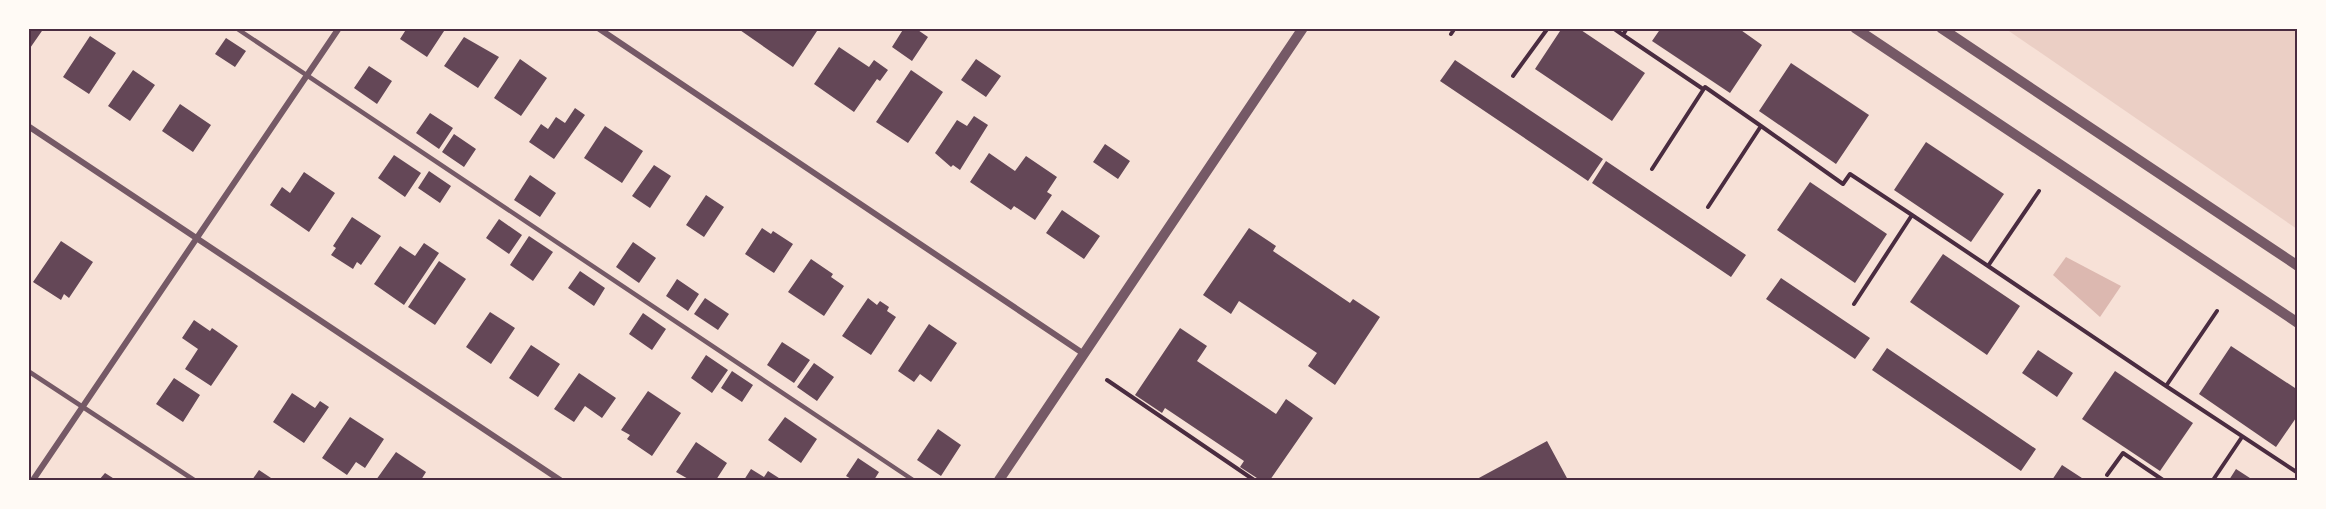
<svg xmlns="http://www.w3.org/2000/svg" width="2326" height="509" viewBox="0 0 2326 509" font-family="'Crimson Pro',serif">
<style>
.green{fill:#ebcfc5}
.water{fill:#dcb8b0}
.building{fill:#644757}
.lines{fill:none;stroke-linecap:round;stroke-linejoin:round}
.path{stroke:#4a2c40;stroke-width:4}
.service{stroke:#755966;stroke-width:4.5}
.minor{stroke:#755966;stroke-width:6}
.tertiary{stroke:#755966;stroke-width:10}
.neatline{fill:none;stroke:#4a2c40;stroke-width:2}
</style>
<rect width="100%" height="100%" fill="#f7e1d7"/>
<!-- green -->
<path class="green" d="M2006,29H2297V229Z"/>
<!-- water -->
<path class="water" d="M2066,257L2121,286L2100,317L2053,275Z"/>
<!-- building -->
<path class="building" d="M28,28H44L28,51Z
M407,28H446L427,57L400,39Z
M737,28H819L793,67Z
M904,28H915L928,37L912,61L892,47Z
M1562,28H1578L1645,73L1612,121L1535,69Z
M1661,28H1738L1762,45L1730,93L1652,41Z
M90,36L116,53L89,94L63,77Z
M464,37L499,57L478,88L444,66Z
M226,38L246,51L235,67L215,54Z
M839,47L869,67L874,60L888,70L880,81L877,79L854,112L814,84Z
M520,59L547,78L521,116L494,98Z
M976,59L1001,76L986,97L961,80Z
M1455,60L1603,159L1588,181L1440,81Z
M1791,63L1869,115L1836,164L1759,111Z
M369,66L392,81L377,104L354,88Z
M133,70L155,85L130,121L108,106Z
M911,70L943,92L908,143L876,122Z
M180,104L211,125L193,152L162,131Z
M575,108L585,115L554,159L529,142L541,124L548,129L556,117L565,123Z
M430,113L453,128L439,149L416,133Z
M974,116L988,125L960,170L953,165L951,167L935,153L957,120L967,126Z
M605,126L643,151L622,183L584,158Z
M454,134L476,149L464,167L442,152Z
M1926,142L2004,194L1971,242L1894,190Z
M1105,144L1130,161L1118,179L1093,162Z
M989,153L1015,171L1026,156L1057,177L1047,192L1052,195L1035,220L1014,206L1011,210L970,182Z
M394,155L421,173L405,197L378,178Z
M1606,161L1746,255L1731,277L1592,183Z
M654,165L671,176L650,208L632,196Z
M429,171L451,186L440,203L418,188Z
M304,172L335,193L309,232L270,205L282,187L290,193Z
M530,175L556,193L540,217L514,200Z
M1810,182L1887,234L1855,283L1777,230Z
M706,195L724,207L704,237L686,225Z
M1062,210L1100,236L1084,259L1046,233Z
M352,217L381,236L361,265L357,262L353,269L331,255L336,248L333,246Z
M499,219L522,235L509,254L486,238Z
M762,228L771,234L773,231L793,244L774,273L745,254Z
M1249,228L1276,246L1273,251L1350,303L1353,299L1380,317L1335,385L1308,366L1317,353L1239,301L1231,314L1203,295Z
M529,236L553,252L533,281L510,265Z
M61,241L93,262L69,298L64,294L61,300L33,282Z
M633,242L656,258L639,283L616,267Z
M424,243L439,253L404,305L374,284L400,246L415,256Z
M1943,254L2020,306L1987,355L1910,302Z
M811,259L833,274L831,277L844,286L824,316L788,292Z
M439,261L466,279L435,325L408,307Z
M580,271L605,288L594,306L568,288Z
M1781,278L1870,338L1855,359L1766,299Z
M677,279L699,294L688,311L666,296Z
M705,298L729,314L718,330L694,314Z
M868,298L877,305L880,301L889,307L887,311L896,317L871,355L842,336Z
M490,312L515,328L491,364L466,347Z
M643,313L666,329L652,350L629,334Z
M194,320L210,331L212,328L238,346L211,386L185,369L198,349L182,338Z
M929,324L957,343L931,382L920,374L914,382L898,371Z
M1180,328L1207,346L1197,361L1276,414L1286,399L1313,418L1270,480H1260L1240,467L1244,461L1165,408L1162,413L1135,395Z
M782,342L810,360L794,383L767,365Z
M531,345L560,364L538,397L509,378Z
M2231,346L2298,390V415L2276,447L2199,394Z
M1887,348L2036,449L2021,471L1872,370Z
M2038,350L2073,373L2057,397L2022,373Z
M706,355L728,370L712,393L691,378Z
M814,363L834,377L817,401L797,387Z
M732,371L753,385L742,402L721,388Z
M2115,371L2193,423L2160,471L2082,419Z
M579,373L616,398L602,418L585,406L574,422L554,409Z
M174,378L200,395L183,422L156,404Z
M648,391L681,413L652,456L627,439L630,435L621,430Z
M292,393L315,408L320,401L329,407L304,443L273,422Z
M350,417L384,439L365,468L356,462L347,475L322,458Z
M785,417L817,439L801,463L768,440Z
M938,429L961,445L941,476L917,460Z
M1547,441L1568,480H1478L1477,479Z
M696,442L727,463L716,480H690L676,472Z
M396,452L426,472L421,480H376Z
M858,458L879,472L874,480H853L846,476Z
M2062,465L2085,480H2052Z
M751,469L764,477L768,471L782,480H744Z
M2236,469L2253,480H2229Z
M259,470L274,480H252Z
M105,473L116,480H99Z"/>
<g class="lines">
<!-- path -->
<path class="path" d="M1613,28L1623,35
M1627,28L1623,35L1703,89
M1451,34L1455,28
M1513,76L1548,28
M1652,169L1705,87L1761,126
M2039,191L1988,266L2166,386
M1708,207L1761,126L1843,184L1850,174L1912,215
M1854,304L1912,215L1988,266
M2217,311L2166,386L2298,473
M1107,380L1254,480
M2107,475L2123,453L2163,480
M2213,480L2242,437"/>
<!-- service -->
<path class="service" d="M236,28L913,480
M28,371L194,480"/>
<!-- minor -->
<path class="minor" d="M598,28L1084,354
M28,126L560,480
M33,480L339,28"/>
<!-- tertiary -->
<path class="tertiary" d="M1855,28L2298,323
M1941,28L2298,266
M999,480L1303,28"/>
</g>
<!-- border -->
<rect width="2326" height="509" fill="none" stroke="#fffaf5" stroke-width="60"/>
<rect x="30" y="30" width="2266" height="449" class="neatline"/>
</svg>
